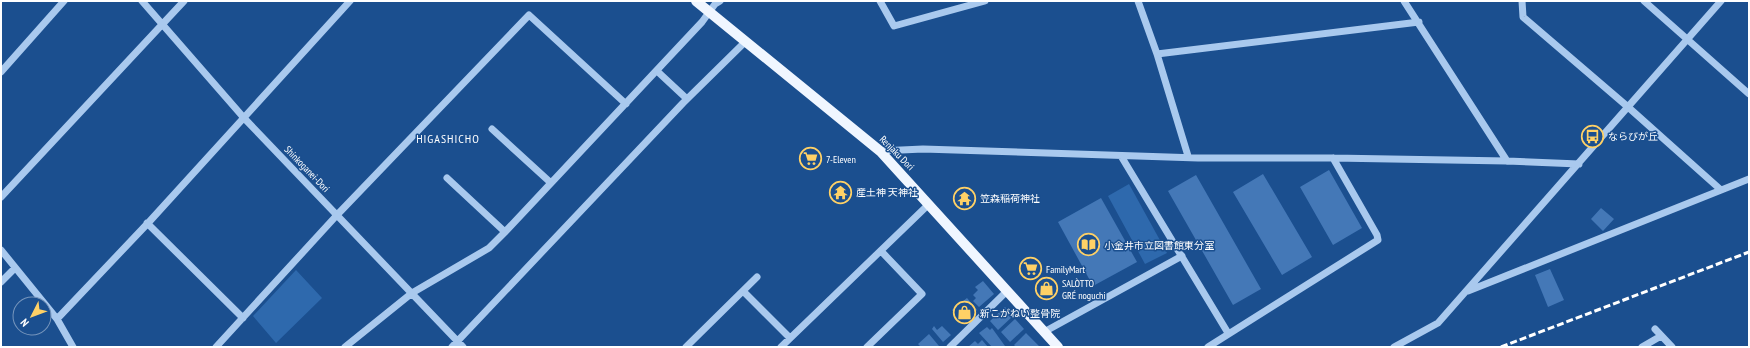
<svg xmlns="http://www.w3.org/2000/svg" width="1750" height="348" viewBox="0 0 1750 348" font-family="'PT Sans Narrow','Noto Sans JP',sans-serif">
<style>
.green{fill:#2e69ad}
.building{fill:#4478b7}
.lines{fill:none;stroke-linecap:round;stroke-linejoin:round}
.minor{stroke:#a9c9ee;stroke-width:7}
.major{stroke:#f0f6ff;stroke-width:10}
.rail{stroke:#fff;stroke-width:3;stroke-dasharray:7 3;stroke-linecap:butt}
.labels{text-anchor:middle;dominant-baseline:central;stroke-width:3;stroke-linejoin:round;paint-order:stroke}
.poi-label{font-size:10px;fill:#fff;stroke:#1b4f8f;text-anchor:start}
.street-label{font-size:10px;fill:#fff;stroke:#1b4f8f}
.quarter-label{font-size:12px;letter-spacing:1px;fill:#fff;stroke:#1b4f8f}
</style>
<rect width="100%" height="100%" fill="#1b4f8f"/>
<!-- green -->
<path class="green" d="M1129,184L1167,253L1145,264L1108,196Z
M296,270L322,298L276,343L253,316Z"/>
<!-- building -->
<path class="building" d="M1329,170L1362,228L1333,245L1300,187Z
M1263,174L1312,257L1282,275L1233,192Z
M1196,175L1261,289L1233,305L1168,191Z
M1101,198L1137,262L1093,286L1058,222Z
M1601,208L1614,219L1603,231L1591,219Z
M1550,269L1564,300L1548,307L1535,275Z
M983,281L994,294L979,307L973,301L976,298L973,295L978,290L975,287Z
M967,298L977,310L962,322L952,310Z
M1005,307L1013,316L998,330L990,321Z
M1015,319L1024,329L1010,342L1001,332Z
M934,326L937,330L942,326L951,335L943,342L932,329Z
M987,327L990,330L992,328L1005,346L1003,347H992L979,333Z
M1026,333L1040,347H1016L1014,345Z
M929,334L939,346L937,347H921L918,344Z
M982,340L988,347H968L975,341L978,344Z"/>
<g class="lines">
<!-- minor -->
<path class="minor" d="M142,1L244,118L463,347
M880,1L894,26L985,1
M1138,1L1157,54L1188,156
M1404,1L1507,161
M1522,1L1523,17L1628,107L1721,190
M1644,1L1749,94
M1157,54L1419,22
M657,71L687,99
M1,72L64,1
M492,129L551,183
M880,151L923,149L1198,158H1333L1507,161L1579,164
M1121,156L1228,333
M447,178L505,232
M1,197L184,1
M147,223L243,318
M1,250L57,319L73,347
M1,282L15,268
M743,291L790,338
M1468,291L1749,179
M57,319L149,222L350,1
M1655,329L1672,347
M1044,332L1182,256
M216,347L337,215L529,15L626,104
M345,347L412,293L489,248L505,232L702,22L715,4L720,1
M452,347L683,103L745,42
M686,347L757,277
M781,347L929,204
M867,347L922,294L881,251
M950,347L1007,291
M1208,347L1378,240L1377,235L1333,158
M1394,347L1438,323L1721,1
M1642,347L1661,336"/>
<!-- major -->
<path class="major" d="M696,1L880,151L1058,347"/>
<!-- rail -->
<path class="rail" d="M1501,347L1749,252"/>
</g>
<!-- icons -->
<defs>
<symbol id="bus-ring" viewBox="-11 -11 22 22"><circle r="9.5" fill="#1b4f8f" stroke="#ffd166" stroke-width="1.5"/><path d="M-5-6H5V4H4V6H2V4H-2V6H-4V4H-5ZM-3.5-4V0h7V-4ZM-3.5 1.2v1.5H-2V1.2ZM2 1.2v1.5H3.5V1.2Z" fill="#ffd166"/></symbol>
<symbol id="supermarket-ring" viewBox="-11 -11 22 22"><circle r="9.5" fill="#1b4f8f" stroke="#ffd166" stroke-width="1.5"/><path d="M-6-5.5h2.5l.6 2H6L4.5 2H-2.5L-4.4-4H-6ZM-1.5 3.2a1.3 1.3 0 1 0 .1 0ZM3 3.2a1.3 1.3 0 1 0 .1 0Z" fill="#ffd166"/></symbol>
<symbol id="temple-ring" viewBox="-11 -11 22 22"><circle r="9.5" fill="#1b4f8f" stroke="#ffd166" stroke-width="1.5"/><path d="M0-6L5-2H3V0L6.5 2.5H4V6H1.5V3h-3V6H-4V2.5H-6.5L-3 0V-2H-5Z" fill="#ffd166"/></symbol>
<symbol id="library-ring" viewBox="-11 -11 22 22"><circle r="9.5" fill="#1b4f8f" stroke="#ffd166" stroke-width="1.5"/><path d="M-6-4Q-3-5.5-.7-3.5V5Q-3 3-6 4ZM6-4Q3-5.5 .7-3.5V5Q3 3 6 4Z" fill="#ffd166"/></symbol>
<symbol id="shop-ring" viewBox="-11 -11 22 22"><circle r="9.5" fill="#1b4f8f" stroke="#ffd166" stroke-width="1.5"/><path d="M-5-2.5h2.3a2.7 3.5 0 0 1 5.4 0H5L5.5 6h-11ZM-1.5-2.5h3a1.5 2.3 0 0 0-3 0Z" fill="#ffd166"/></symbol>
</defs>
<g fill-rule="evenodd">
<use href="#bus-ring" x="1580" y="124" width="25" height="25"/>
<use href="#supermarket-ring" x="798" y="146" width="25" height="25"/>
<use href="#temple-ring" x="828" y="180" width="25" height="25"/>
<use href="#temple-ring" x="952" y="186" width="25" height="25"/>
<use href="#library-ring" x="1076" y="232" width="25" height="25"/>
<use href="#supermarket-ring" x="1018" y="256" width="25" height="25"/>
<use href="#shop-ring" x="1034" y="276" width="25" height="25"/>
<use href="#shop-ring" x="952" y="300" width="25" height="25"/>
</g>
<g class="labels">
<!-- poi labels -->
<g class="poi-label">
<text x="1608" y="136">ならびが丘</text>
<text x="826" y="159">7-Eleven</text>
<text x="856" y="192">産土神 天神社</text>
<text x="980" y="198">笠森稲荷神社</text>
<text x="1104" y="245">小金井市立図書館東分室</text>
<text x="1046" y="269">FamilyMart</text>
<text x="1062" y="283">SALÒTTO<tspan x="1062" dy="12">GRÉ noguchi</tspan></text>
<text x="980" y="313">新こがねい整骨院</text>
</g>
<!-- street labels -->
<g class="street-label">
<text transform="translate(897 153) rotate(45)">Renjaku Dori</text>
<text transform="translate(307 169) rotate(46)">Shinkoganei-Dori</text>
</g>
<!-- quarter labels -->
<g class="quarter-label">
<text x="448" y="138">HIGASHICHO</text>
</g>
</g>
<!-- border -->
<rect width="1750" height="348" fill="none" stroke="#ffffff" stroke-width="4"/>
<!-- north arrow -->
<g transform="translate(32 316) rotate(228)"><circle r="19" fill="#1b4f8f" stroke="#7695bc"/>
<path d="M0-3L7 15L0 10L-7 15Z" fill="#ffd166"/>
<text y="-6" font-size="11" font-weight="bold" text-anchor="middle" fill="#ffffff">N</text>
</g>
</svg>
